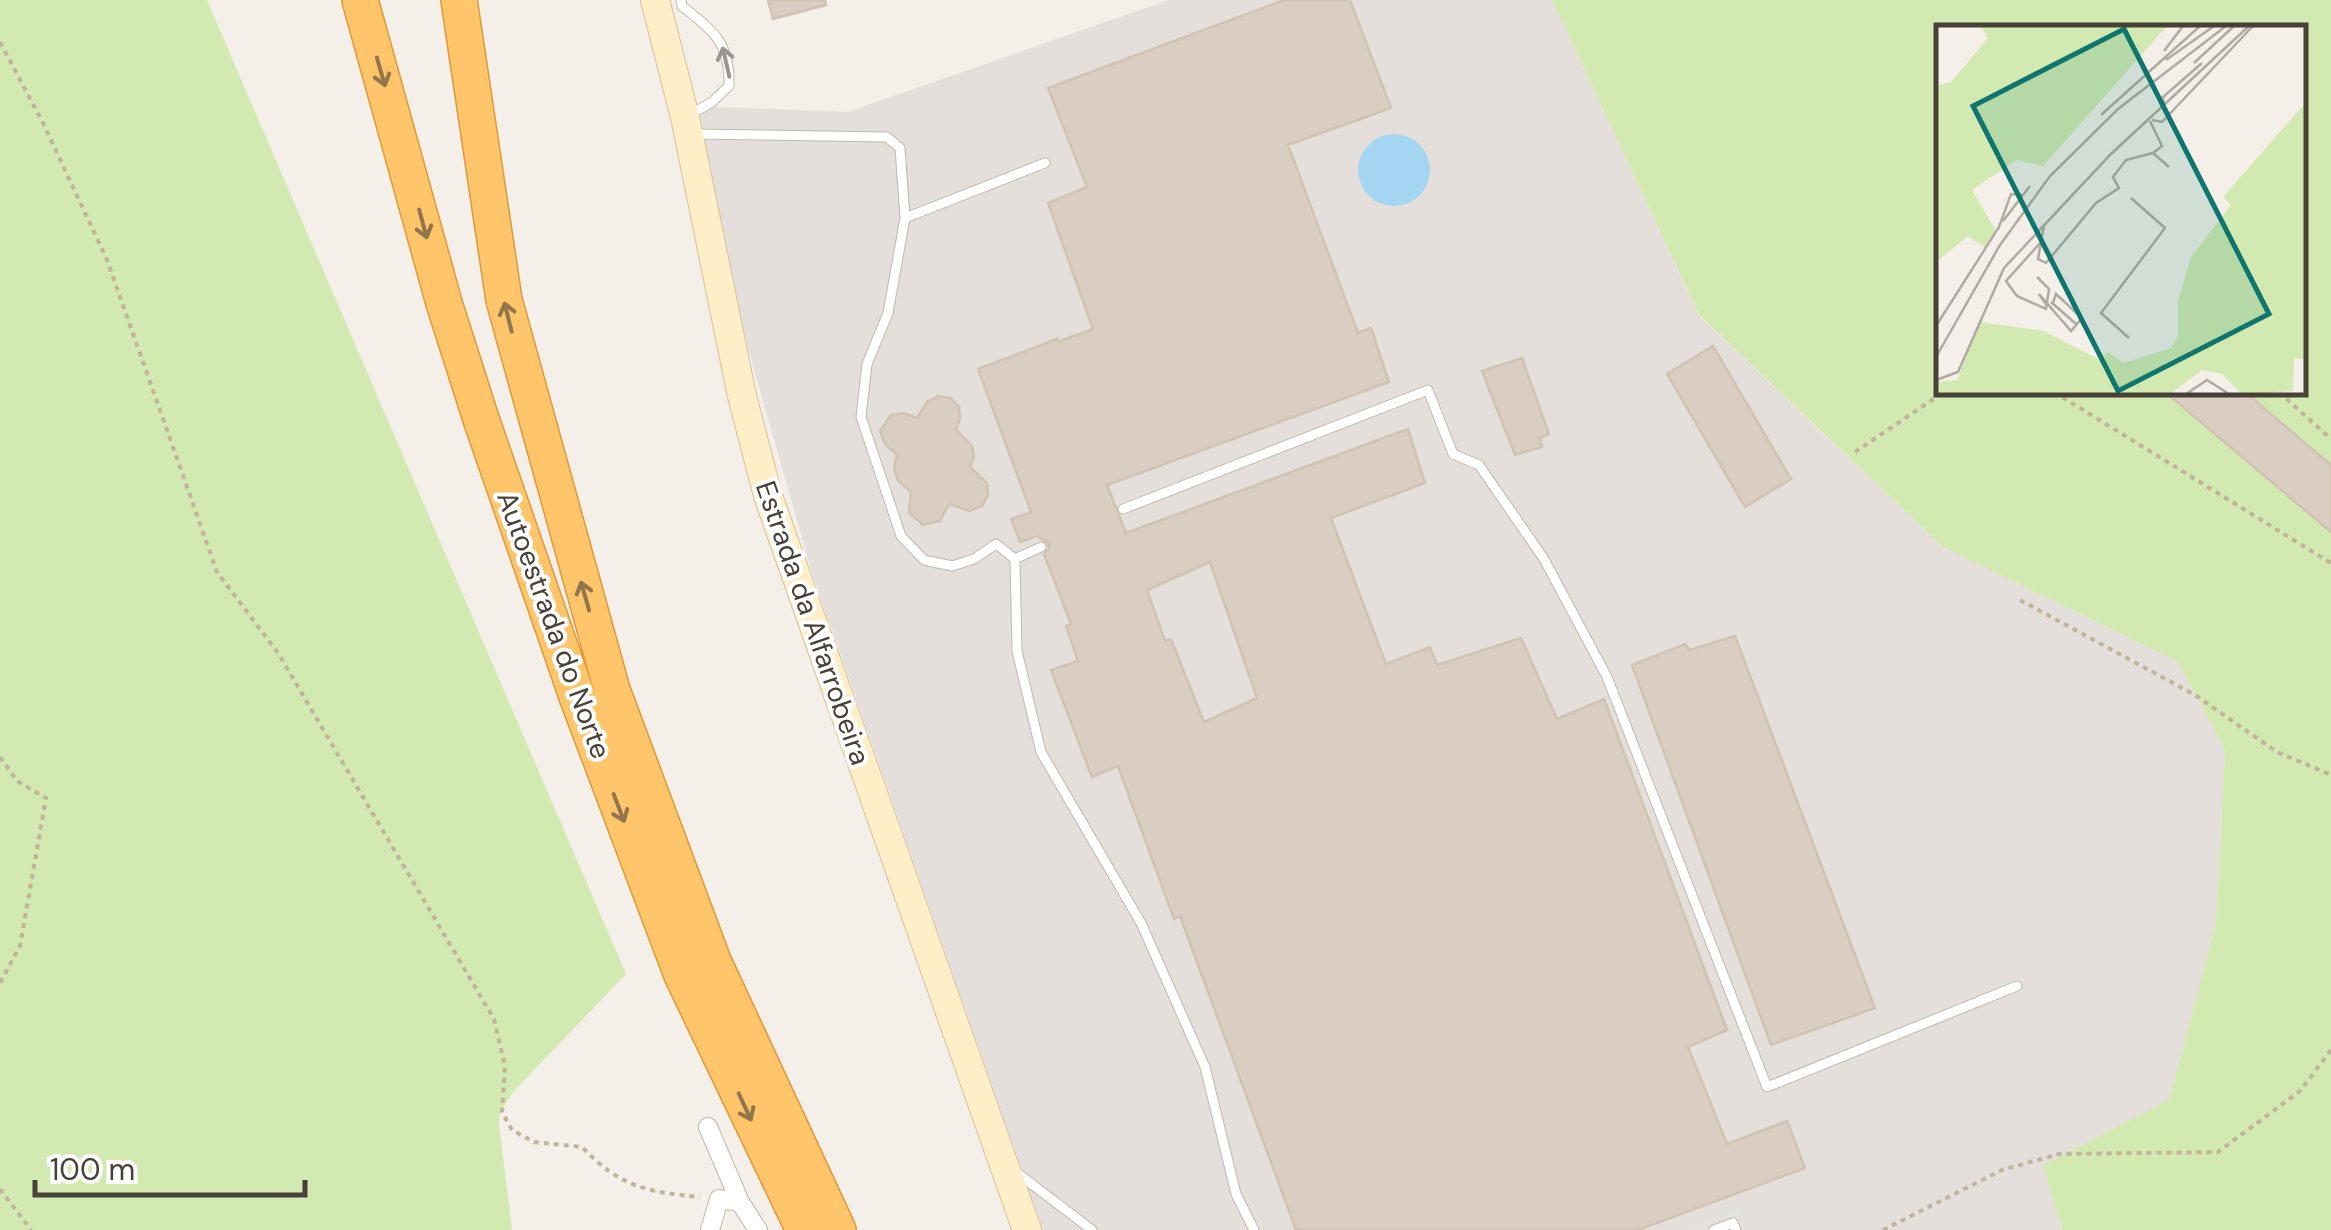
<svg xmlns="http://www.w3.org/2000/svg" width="2331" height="1230" viewBox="0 0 2331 1230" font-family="'DM Sans',sans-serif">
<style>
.industrial{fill:#e4dfda}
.green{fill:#d3e9b2;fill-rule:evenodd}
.parking{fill:#e3e0dd}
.water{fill:#a5d6f1}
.building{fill:#d9cec1;stroke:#d1c3b1;stroke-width:2.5;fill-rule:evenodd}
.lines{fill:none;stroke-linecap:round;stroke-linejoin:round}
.service-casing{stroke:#c0b8ab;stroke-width:11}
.minor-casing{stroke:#c0b8ab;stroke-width:20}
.secondary-casing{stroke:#d4c299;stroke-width:30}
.motorway-casing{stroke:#de9939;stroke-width:38}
.path{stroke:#c2b39c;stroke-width:4;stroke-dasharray:5 5;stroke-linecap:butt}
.service{stroke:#fff;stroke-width:9}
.minor{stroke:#fff;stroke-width:18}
.secondary{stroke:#ffefc9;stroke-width:28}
.motorway{stroke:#fec56a;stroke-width:35}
.oneway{stroke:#9a9691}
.oneway2{stroke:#91764b}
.labels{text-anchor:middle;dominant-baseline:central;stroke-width:8;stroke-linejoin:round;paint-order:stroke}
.street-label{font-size:28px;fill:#484137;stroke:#fff}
.inset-road{fill:none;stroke:#afaaa2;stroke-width:2.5}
.view{fill:#0f766e;fill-opacity:0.15;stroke:#0f766e;stroke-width:5}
.inset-edge{fill:none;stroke:#484137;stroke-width:5}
</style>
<rect width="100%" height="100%" fill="#f4f0e9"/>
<!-- industrial -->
<path class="industrial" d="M1168,0H1552L1699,316L1943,547L2178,662L2225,750L2216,923L2169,1100L2043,1165L2062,1230H1043L811,570L736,306L698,106L848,112Z"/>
<!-- green -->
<path class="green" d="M0,0H207L626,974L513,1092L500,1113L499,1124L512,1230H0Z
M1552,0H2331V1230H2062L2043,1165L2169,1100L2216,923L2225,750L2178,662L1943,547L1699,315ZM1938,28H2304V392H1938Z"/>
<!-- parking -->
<path class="parking" d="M1740,1207L1750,1230H1676Z"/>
<!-- water -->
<path class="water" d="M1358 170a36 36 0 1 1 72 0a36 36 0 1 1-72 0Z"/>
<!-- building -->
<path class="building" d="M768,0H825L826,5L773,19Z
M1284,0H1350L1391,108L1288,145L1358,333L1371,328L1389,382L1107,485L1126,533L1408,429L1425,483L1331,518L1386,664L1430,647L1437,665L1521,638L1557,719L1604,699L1727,1030L1688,1047L1727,1144L1787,1121L1805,1168L1638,1230H1296L1180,916L1174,919L1118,766L1092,777L1051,670L1078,661L1066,626L1071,624L1044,554L1049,549L1048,543L1037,536L1020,542L1011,519L1031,512L978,369L1057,339L1058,342L1093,329L1048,203L1087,187L1048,88ZM1210,562L1257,698L1204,722L1171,639L1165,641L1147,590Z
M1713,346L1791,479L1745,507L1667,374Z
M1522,358L1549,434L1540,438L1542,447L1515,455L1482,371Z
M2165,392H2245L2331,465V532Z
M938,396L951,398L959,407L960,419L956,429L972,446L974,457L970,467L987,483L988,495L982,506L970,511L949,504L940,521L923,525L909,513L911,492L898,481L894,468L897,455L885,444L880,431L891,415L904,413L917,418L927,402Z
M1735,636L1875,1008L1771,1045L1632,665L1685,644L1690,650Z"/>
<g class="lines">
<defs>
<path id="service" d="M681,0L682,6C714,32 730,42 729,86L712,102L688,116
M692,134L887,137L900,148L905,218
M1045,163L905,218L888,313L867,364L861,417L901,536L924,560L952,566L974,559L996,544L1015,559L1017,651L1041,752L1141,923L1205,1067L1236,1194L1254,1230
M1123,509L1428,390L1453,454L1479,465L1544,559L1607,677L1767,1087L2017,986
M1015,559L1041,547
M1016,1172L1092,1230
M1714,1230L1733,1223L1736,1230"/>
<path id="minor" d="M708,1127L740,1202L758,1230
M710,1230L719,1199L740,1202"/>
<path id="secondary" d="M655,0L685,117L742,396L768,496L1027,1230"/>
<path id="motorway" d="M360,0L444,303L481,419L578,699L682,975L804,1230
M459,0L504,300L612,690L713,961L838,1230"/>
</defs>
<!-- service casing -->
<use href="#service" class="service-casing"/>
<!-- minor casing -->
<use href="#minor" class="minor-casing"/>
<!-- secondary casing -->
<use href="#secondary" class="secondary-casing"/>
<!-- motorway casing -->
<use href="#motorway" class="motorway-casing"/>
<!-- path -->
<path class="path" d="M0,42L44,125L107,260L217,572L278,653L494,1019L505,1066L502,1112L512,1130L534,1142L582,1147C620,1187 647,1192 700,1197
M2054,392L2331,563
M2279,392L2331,439
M1855,452L1944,392
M2020,600L2195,695L2277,752L2331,775
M0,757L17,781L46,798L20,946L0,983
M0,1189L31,1230
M1883,1230L2002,1170L2059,1154L2218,1152L2300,1091L2331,1050"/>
<!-- service -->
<use href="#service" class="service"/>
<!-- minor -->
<use href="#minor" class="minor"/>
<!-- secondary -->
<use href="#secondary" class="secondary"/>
<!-- motorway -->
<use href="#motorway" class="motorway"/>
</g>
<!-- one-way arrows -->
<defs><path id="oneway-shaft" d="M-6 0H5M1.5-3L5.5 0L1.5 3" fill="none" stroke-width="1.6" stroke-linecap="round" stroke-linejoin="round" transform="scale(2.5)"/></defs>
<use class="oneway" href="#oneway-shaft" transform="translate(726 62) rotate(-103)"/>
<g class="oneway2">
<use href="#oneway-shaft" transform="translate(381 72) rotate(74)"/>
<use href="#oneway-shaft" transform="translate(423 224) rotate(75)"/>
<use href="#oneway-shaft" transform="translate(508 317) rotate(-104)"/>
<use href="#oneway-shaft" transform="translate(585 596) rotate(-106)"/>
<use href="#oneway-shaft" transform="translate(619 808) rotate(69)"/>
<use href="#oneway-shaft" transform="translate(745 1107) rotate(65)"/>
</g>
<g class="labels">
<!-- street labels -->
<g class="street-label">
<text transform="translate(813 623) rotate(71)">Estrada da Alfarrobeira</text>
<text transform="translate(554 625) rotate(70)">Autoestrada do Norte</text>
</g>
</g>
<!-- overview -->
<g transform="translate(1936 25)">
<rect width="370" height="370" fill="#f4f0e9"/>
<path d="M44,1H231L107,141L81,135L36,165L60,206L49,223L32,211L0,237V61L15,57L52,13ZM370,77V335L358,333L357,366L305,369L286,349L266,345L234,369H0V357L21,355L44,297L108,306L164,335L172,327L188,338L235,323L242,312V276L255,232L295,180L287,172Z" fill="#d3e9b2"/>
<path class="inset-road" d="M228,26L247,1M230,35L278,1M258,38L298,1M228,82L227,72L266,38M165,90L264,1M216,95L226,97L317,1M214,96L226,121L217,128M67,196L94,161M105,217L102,234L110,238L160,178L183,163L177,152L190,135L217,128L233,142M101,252L113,264L110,284L81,271L70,256L105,217L108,200M115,277L140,299M111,281L103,269L135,306L146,293L120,269L117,278M0,301L63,202L75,169L86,170M193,313L165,288L229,203L195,173M0,332L64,220L114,151L182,84L290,1M0,355L22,347L68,243L175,129L313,1M250,369L271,355L293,369"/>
<path class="view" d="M188,4L333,289L182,366L37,81Z"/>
<rect width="370" height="370" class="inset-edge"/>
</g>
<!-- scale -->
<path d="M35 1180v15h270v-15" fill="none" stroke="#484137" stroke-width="5"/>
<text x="50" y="1180" font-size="30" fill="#484137" stroke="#ffffff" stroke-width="8" paint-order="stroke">100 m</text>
</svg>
